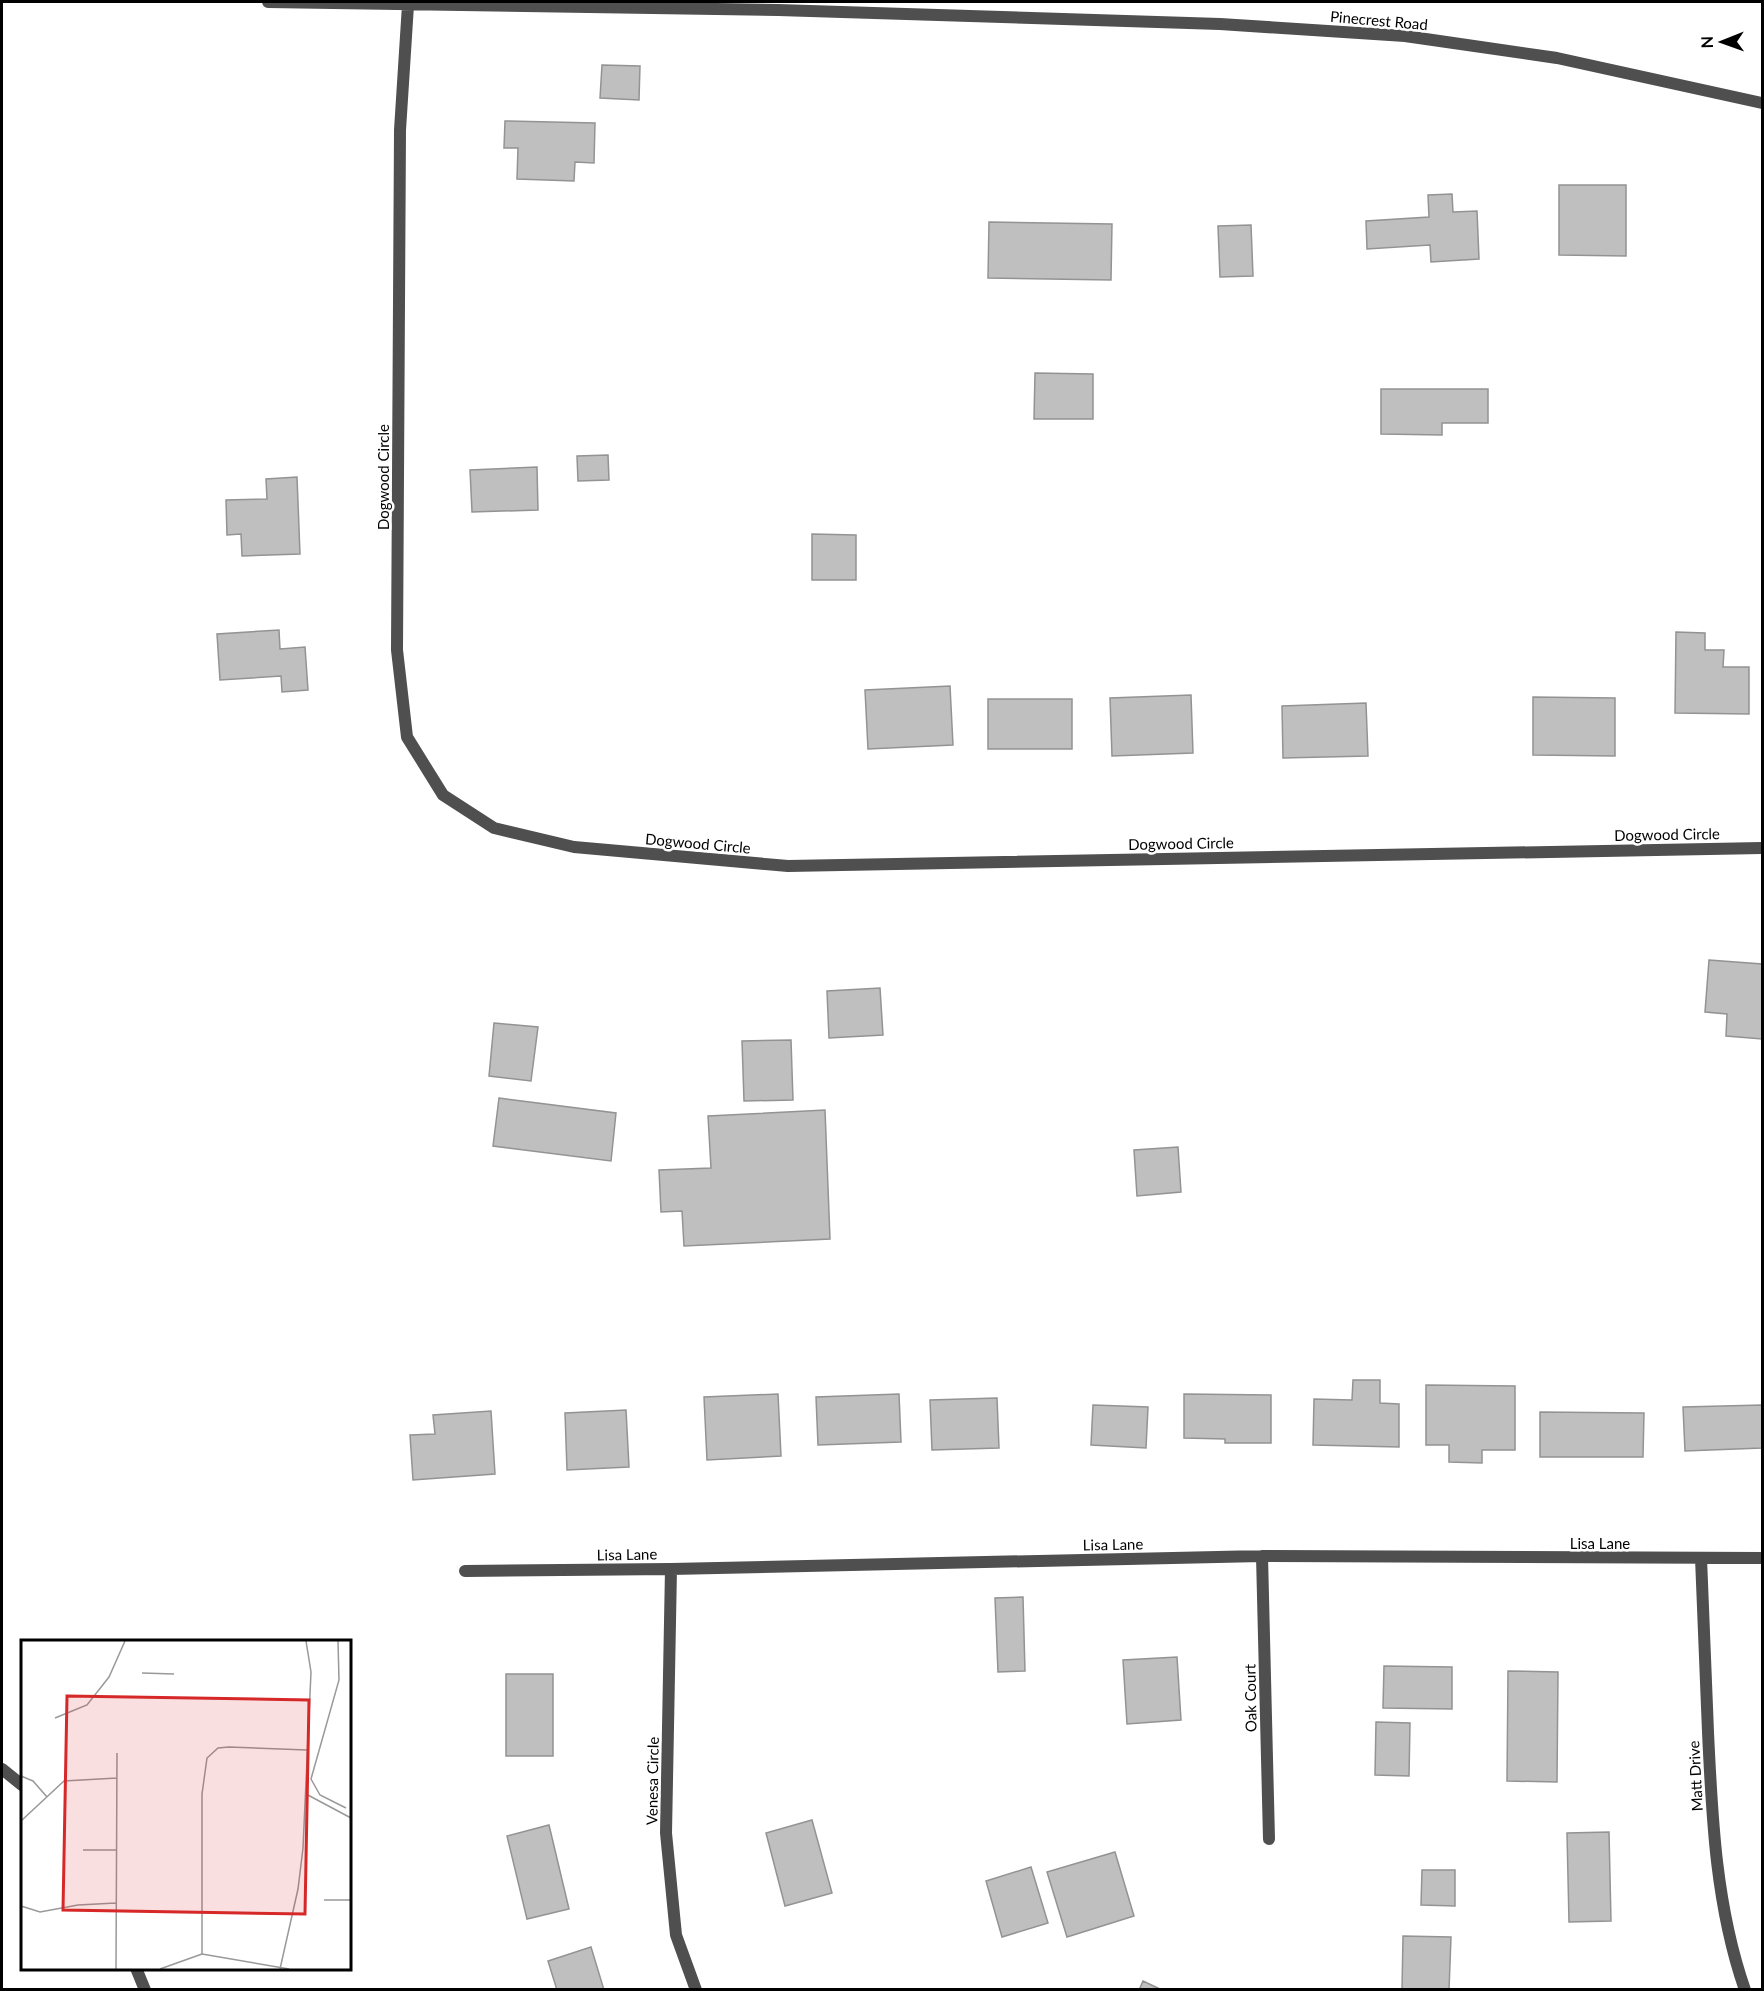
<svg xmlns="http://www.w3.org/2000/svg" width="1764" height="1991" viewBox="0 0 1764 1991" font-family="Lato,sans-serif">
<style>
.building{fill:#bfbfbf;stroke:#939393;stroke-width:1.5}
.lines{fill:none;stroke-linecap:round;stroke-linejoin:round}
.street{stroke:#4f4f4f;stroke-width:12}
.labels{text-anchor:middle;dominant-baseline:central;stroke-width:5;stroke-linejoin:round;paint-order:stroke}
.street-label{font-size:15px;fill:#000;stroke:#fff}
.inset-road{fill:none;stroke:#999;stroke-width:1.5}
.view{fill:#d62828;fill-opacity:0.15;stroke:#d62828;stroke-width:3}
.inset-edge{fill:none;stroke:#000;stroke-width:3}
</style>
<rect width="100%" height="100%" fill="#fff"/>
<!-- building -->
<path class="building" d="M602,65L640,66L639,100L600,98Z
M505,121L595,123L594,163L575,162L574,181L517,179L518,148H504Z
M1559,185H1626V256L1559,255Z
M1452,194L1453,212L1477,211L1479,259L1431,262L1430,245L1367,249L1366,221L1429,217L1428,195Z
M989,222L1112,224L1111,280L988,278Z
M1251,225L1253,276L1220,277L1218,226Z
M1035,373L1093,374V419H1034Z
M1381,389H1488V423H1442V435L1381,434Z
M608,455L609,480L578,481L577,456Z
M537,467L538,510L472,512L470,470Z
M297,477L300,554L242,556L241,534L227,535L226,500L267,499L266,479Z
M812,534L856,535V580H812Z
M279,630L280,649L305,647L308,690L282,692L281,676L220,680L217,634Z
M1676,632L1705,633V650H1724L1723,667H1749V714L1675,713Z
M950,686L953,745L868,749L865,690Z
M1191,695L1193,753L1112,756L1110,698Z
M1533,697L1615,698V756L1533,755Z
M988,699H1072V749H988Z
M1366,703L1368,756L1283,758L1282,706Z
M1709,960L1762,964V1039L1726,1036L1727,1014L1705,1012Z
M880,988L883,1035L829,1038L827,991Z
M494,1023L538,1027L531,1081L489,1076Z
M791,1040L793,1100L744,1101L742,1041Z
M499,1098L616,1113L611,1161L493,1146Z
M825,1110L830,1239L684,1246L682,1211L661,1212L659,1170L711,1168L708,1116Z
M1178,1147L1181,1192L1137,1196L1134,1150Z
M1353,1380H1380V1403L1399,1404V1447L1313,1445L1314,1399L1352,1400Z
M1426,1385L1515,1386V1450H1482V1463L1449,1462V1445H1426Z
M778,1394L781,1456L707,1460L704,1397Z
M899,1394L901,1442L818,1445L816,1397Z
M1184,1394L1271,1395V1443H1225V1439L1184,1438Z
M997,1398L999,1448L932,1450L930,1400Z
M1093,1405L1148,1407L1146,1448L1091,1445Z
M1762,1405V1448L1685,1451L1683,1407Z
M626,1410L629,1467L567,1470L565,1413Z
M491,1411L495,1474L413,1480L410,1435L435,1434L433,1415Z
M1540,1412L1644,1413L1643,1457H1540Z
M1023,1597L1025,1671L998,1672L995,1598Z
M1177,1657L1181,1720L1127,1724L1123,1660Z
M1384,1666L1452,1667V1709L1383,1708Z
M1508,1671L1558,1672L1557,1782L1507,1781Z
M506,1674H553V1756H506Z
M1376,1722L1410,1723L1409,1776L1375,1775Z
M812,1820L832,1893L785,1906L766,1833Z
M549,1825L569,1909L527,1919L507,1836Z
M1609,1832L1611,1921L1569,1922L1567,1833Z
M1115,1852L1134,1916L1067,1937L1047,1872Z
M1031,1867L1048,1923L1002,1937L986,1881Z
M1422,1870H1455V1906L1421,1905Z
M1403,1936L1451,1937L1449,1990H1402Z
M591,1947L604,1990H557L548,1961Z
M1143,1981L1162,1990H1139Z"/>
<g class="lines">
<!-- street -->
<path class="street" d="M268,2L778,10L1220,24L1405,36L1557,58L1762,103
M408,5L400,130L397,650L407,737L443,795L494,828L574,847L788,866L1762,848
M1262,1556L1269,1839
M1701,1558C1703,1616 1706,1674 1708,1732C1712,1819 1716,1907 1745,1990
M671,1569L666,1833L676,1935L696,1990
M465,1571L671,1569L1262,1556L1762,1558
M2,1769L22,1785
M136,1968L145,1990"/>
</g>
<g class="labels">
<!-- street labels -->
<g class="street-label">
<text transform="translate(1379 20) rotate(5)">Pinecrest Road</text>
<text transform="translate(383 477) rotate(-90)">Dogwood Circle</text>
<text transform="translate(1667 834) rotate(-1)">Dogwood Circle</text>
<text transform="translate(698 843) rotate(5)">Dogwood Circle</text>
<text transform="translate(1181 843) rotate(-1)">Dogwood Circle</text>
<text x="1600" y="1543">Lisa Lane</text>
<text transform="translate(1113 1544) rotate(-1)">Lisa Lane</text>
<text transform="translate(627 1554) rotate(-1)">Lisa Lane</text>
<text transform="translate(1250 1698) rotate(-91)">Oak Court</text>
<text transform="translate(1695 1776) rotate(-93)">Matt Drive</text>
<text transform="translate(652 1781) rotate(-89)">Venesa Circle</text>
</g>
</g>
<!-- overview -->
<g transform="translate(21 1640)">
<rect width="330" height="330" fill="#fff"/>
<path class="inset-road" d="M317,1L318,40L290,139L299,155L325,168M121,33L153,34M34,78L66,65L88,37L104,1M0,136L12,141L26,157M285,154L330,178M0,181L43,141L96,138M62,210H96M303,260H330M0,266L19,272L57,265L95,263M181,314V154L186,118L197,108L208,107L286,110M181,314L268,329M95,329L96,113M139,329L181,314M259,329L277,249L282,208L290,32L285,1"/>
<path class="view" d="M46,56L288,60L284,274L42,270Z"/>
<rect width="330" height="330" class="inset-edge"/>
</g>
<!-- border -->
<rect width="1764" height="1991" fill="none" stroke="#000000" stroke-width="6"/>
<!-- north arrow -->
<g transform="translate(1722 42) rotate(269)" stroke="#ffffff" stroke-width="4.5" paint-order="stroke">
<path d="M0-4.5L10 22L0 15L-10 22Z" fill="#000000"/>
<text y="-9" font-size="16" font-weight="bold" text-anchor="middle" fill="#000000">N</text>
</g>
</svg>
